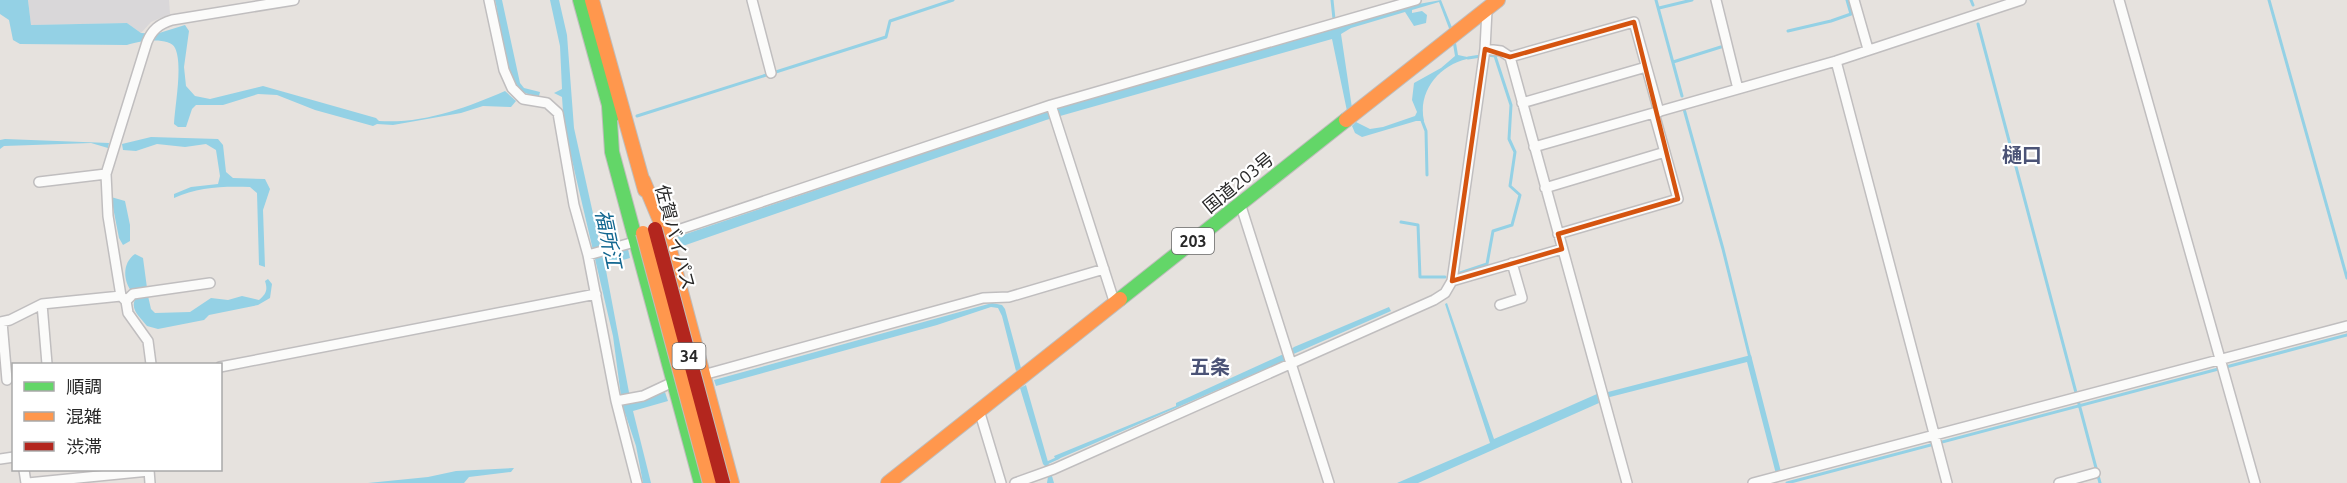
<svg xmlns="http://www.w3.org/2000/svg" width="2347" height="483" viewBox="0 0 2347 483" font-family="Ubuntu,'Noto Sans JP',sans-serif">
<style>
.industrial{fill:#d9d7d9}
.water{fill:#94d1e5}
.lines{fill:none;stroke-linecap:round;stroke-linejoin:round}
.stream{stroke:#94d1e5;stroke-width:3}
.street-casing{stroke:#c0bebf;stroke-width:12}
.fast-casing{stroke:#bfbdbc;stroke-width:16}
.slow-casing{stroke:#bfbdbc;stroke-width:16}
.street{stroke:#fbfbfa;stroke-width:9}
.fast{stroke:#63d668;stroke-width:14}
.slow{stroke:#ff974d;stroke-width:14}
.slow-bridge-casing{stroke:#bfbdbc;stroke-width:16;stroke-linecap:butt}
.jam-bridge-casing{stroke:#bfbdbc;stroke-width:16;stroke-linecap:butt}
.slow-bridge{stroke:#ff974d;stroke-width:14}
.jam-bridge{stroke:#b3261e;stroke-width:14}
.marked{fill:none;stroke:#d5540f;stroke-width:4.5;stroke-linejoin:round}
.labels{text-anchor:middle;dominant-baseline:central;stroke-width:4.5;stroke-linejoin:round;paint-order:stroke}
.shield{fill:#fff;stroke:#686868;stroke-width:1.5}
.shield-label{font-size:16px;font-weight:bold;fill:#282828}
.street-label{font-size:18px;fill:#282828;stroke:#fff}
.neighbourhood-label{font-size:20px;font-weight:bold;fill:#4b5376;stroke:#fff}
.water-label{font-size:20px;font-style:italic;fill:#136790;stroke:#fff}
</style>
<rect width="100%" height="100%" fill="#e6e2de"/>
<!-- industrial -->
<path class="industrial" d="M28,0H169L170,14L151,22L141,33L127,23L31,25Z"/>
<!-- water -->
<path class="water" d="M0,0H28L31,25L127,23L141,33L156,34L185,25L189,31L184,67L186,86L195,96L210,99L263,86L376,118L379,121C423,124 466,108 505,91L516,101L511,107L483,106L461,113L393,125L377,124L373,126L315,110L277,95L258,94L223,105H196L192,109L186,127H178L174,124C175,105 183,64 175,48C170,36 137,41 127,45L20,44L13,40L9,20L0,14Z
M495,0H502L520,83L524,88L540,92L539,96C529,95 521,93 514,84C501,66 501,23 495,0Z
M550,0H559L567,35L574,128L602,254L628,249L630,258L605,265L631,403L665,392L668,401L633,411L651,483H643L636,446L622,404L613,336L564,126L562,97L554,93L562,89L560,46Z
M1441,0L1453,30L1450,31L1439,2L1412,10V13L1422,11L1427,15L1426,23L1414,26L1405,12L1351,28L1341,34L1352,108L1347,111L1332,39L1046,120L680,247L677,237L1046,112L1413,5Z
M1456,43L1458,55L1472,58C1442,62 1417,90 1424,121H1416L1362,137L1355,133L1352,126L1356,122L1370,129L1383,127L1415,116L1417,112L1412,100L1414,83L1441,68L1455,56L1453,44Z
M151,137L218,139L223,145L226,172L233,178L265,179L270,189L263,210L265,267L259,265L257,193L250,187C223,186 198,187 174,198V194L191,187L218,184L220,176L216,150L206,144L185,147L157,144L136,151L123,150L122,144Z
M5,139L109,143L108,148L91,143L4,146L0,149V140Z
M111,197L125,201L130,225V241L123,245L119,238Z
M135,254L143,258L147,288L132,292C123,281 122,263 135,254Z
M268,279L272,284L270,298L258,305L209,315L204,320L158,329L147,326C140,317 129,309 136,298L148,296L151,309L155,313L190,312L211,298L228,300L242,296L259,300C266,294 268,290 265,281Z
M992,303L1002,305L1005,309L1021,368L1016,371L1002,316L998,308L991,307L937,325L716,386L714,380Z
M1447,303L1494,439L1597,394L1599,403L1418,483H1397L1490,443L1445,304Z
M1389,307L1391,311L1289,356L1284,361L1056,460L1054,456L1176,406V403L1288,352L1294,347Z
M1751,355L1781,472L1776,474L1747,362L1606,398L1604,393Z
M1026,385L1054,483H1047C1048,476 1050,470 1043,464L1020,388Z
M514,468L511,472L469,477L464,483H368L428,477L456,471Z"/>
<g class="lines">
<!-- stream -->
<path class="stream" d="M1332,0L1334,19
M1656,0L1682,96
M1971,0L1973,5
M2269,0L2347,278
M1659,8L1692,0
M1978,24L2100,483
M1788,31L1831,21L1851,14L1847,0
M1468,58L1481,56
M1673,62L1724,46
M1684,109L1723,249L1750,358
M637,116L886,37L890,21L953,0
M1421,118L1426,131L1427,175
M1401,222L1418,225L1420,277H1445
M1457,274L1487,264L1493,231L1512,225L1520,195L1510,186L1515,152L1509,139L1511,105L1495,56L1487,55
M1047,463L1058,458
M1787,483L2347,335"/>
<defs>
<path id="street" d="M489,0L504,70L512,88L523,99L547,103L558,113L574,205L588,255L616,401L637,483
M752,0L771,73
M1716,0L1738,89
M1854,0L1868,49
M2119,0L2255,483
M1485,49L1501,51L1510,57L1627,483
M1510,57L1634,22L1659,112
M1836,61L1947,483
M1522,103L1646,67
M1051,105L1115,304
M1534,147L1836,61L2021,0
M39,182L106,174
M1545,188L1665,152
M1240,203L1329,483
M1558,234L1678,199L1654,113
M663,235L1051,105L1416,0
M588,255L638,241
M1452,281L1562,249
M126,301L133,294L210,283
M42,304L47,364
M1500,305L1522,298L1512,263
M0,322L10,320L42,304L121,296
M2,322L7,380
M151,364L148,341L128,313L126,301L121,296L108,216L106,174L147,42C152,30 159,24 172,20L294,0
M220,367L596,294
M703,375L983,298L1009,297L1104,269
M616,401L643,396L673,382
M979,410L1001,483
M0,459L14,457
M24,470L26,483
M149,470L150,483
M28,483L149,471
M1015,483L1054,469L1434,300L1445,293L1452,281L1485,49L1487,10
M1753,483L2347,326
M2059,483L2095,473"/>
<path id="fast" d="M580,0L612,116
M609,106L612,152L701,483
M1120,299L1346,120"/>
<path id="slow" d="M592,0L645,190
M1346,120L1498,0
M643,180L666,235L732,483
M888,483L1120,299"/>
</defs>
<!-- street casing -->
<use href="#street" class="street-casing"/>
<!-- fast casing -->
<use href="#fast" class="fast-casing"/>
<!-- slow casing -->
<use href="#slow" class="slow-casing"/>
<!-- street -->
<use href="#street" class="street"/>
<!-- fast -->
<use href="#fast" class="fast"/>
<!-- slow -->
<use href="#slow" class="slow"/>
<defs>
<path id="slow-bridge" d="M643,233L710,483"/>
<path id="jam-bridge" d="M655,229L723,483"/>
</defs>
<!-- slow-bridge casing -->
<use href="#slow-bridge" class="slow-bridge-casing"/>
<!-- jam-bridge casing -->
<use href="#jam-bridge" class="jam-bridge-casing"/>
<!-- slow-bridge -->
<use href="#slow-bridge" class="slow-bridge"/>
<!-- jam-bridge -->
<use href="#jam-bridge" class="jam-bridge"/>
</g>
<!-- marked area -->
<path class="marked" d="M1634,22L1678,199L1558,234L1562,249L1452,281L1485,49L1510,57Z"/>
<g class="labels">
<!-- shield labels -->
<g class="shield">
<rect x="1172" y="228" width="42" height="26" rx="4.5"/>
<rect x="672.5" y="343" width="33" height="26" rx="4.5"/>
</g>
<g class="shield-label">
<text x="1193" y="241">203</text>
<text x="689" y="356">34</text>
</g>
<!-- street labels -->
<g class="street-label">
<text transform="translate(1238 182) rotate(-39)">国道203号</text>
<text transform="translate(676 237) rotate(75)">佐賀バイパス</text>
</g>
<!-- neighbourhood labels -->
<g class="neighbourhood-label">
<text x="2022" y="154">樋口</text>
<text x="1210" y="366">五条</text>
</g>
<!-- water labels -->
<g class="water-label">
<text transform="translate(609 239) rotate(78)">福所江</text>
</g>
</g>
<!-- legend -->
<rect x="12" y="363" width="210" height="108" fill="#ffffff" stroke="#a9a9a9" stroke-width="1.5"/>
<rect x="24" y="382" width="30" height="9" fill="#63d668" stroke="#a9a9a9" stroke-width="1.5"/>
<text x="66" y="393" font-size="18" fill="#282828">順調</text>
<rect x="24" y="412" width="30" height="9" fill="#ff974d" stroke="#a9a9a9" stroke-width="1.5"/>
<text x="66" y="423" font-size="18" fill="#282828">混雑</text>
<rect x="24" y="442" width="30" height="9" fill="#b3261e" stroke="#a9a9a9" stroke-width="1.5"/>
<text x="66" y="453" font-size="18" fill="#282828">渋滞</text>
</svg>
